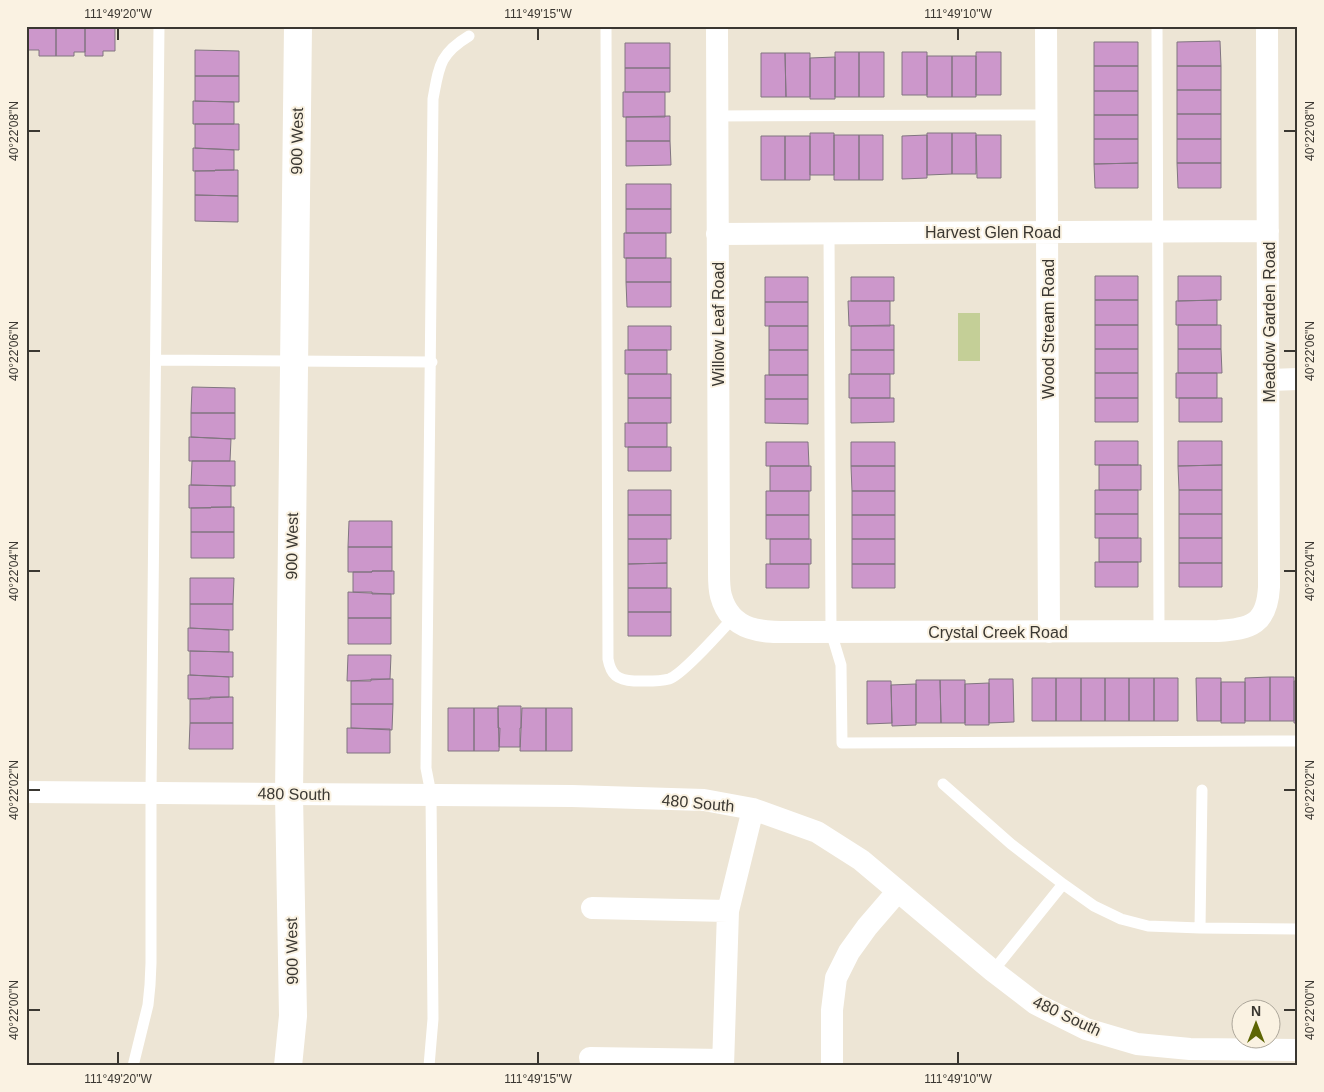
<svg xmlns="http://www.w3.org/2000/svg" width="1324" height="1092" viewBox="0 0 1324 1092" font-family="Arial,sans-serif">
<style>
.green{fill:#c4cf97}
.building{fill:#cc97cb;stroke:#817580}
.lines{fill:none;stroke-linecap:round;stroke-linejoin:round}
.service{stroke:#fff;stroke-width:11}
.minor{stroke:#fff;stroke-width:22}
.tertiary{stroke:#fff;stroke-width:28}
.ticks{fill:none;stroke:#3a3731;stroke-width:2}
.labels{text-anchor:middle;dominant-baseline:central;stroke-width:4;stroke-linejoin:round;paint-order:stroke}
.street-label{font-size:16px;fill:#3a3731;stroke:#faf2e2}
.neatline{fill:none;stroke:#3a3731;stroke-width:2}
.ticks-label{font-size:12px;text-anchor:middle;fill:#3a3731}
</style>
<rect width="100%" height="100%" fill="#ede5d5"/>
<!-- green -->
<path class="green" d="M958,313H980V361H958Z"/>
<!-- building -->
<path class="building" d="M27,26H56V56H39V50H27Z
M56,26H85V52H74V56H56Z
M85,26H115V51H103V56H85Z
M1220,41L1221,66H1177V42Z
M1094,42H1138V66H1094Z
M625,43H670V68H625Z
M195,50L239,51V76H195Z
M835,52H859V97H835Z
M859,52H884V97H859Z
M902,52H927V95H902Z
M976,52H1001V95H976Z
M761,53H785L786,97H761Z
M785,53H810V97H786Z
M927,56H952V97H927Z
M952,56H976V97H952Z
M835,57V99H810V58Z
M1094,66H1138V91H1094Z
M1177,66H1221V90H1177Z
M625,68H670V92H625Z
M195,76H239V102L195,101Z
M1177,90H1221V114H1177Z
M1094,91H1138V115H1094Z
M623,92H665V117H623Z
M193,101L234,102V124H193Z
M1177,114H1221V139H1177Z
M1094,115H1138V139H1094Z
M670,116V141H626V117Z
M195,124H239V150L195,148Z
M810,133H834V175H810Z
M927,133H952V174L927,175Z
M952,133H976V174H952Z
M834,135H859V180H834Z
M859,135H883V180H859Z
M927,135V178L902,179V136Z
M976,135H1001V178H977Z
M761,136H785V180H761Z
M785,136H810V180H785Z
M1094,139H1138V163L1094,164Z
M1177,139H1221V163H1177Z
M626,141H670L671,165L626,166Z
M193,148L234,150V170L193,171Z
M1138,163V188H1095L1094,164Z
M1177,163H1221V188H1178Z
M215,170H238V196L195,195V171H215Z
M626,184H671V209H626Z
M195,195L238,196V222L195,221Z
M626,209H671V233H626Z
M624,233H666V258H624Z
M626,258H671V282H626Z
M1095,276H1138V300H1095Z
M1178,276H1221V300L1178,301Z
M765,277H808V302H765Z
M851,277H894V301H851Z
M626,282H671V307H627Z
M1095,300H1138V325H1095Z
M1217,300V325H1176V301Z
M848,301H890V326H849Z
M765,302H808V326H765Z
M894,325V350H851V326Z
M1095,325H1138V349H1095Z
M1178,325H1221V349H1178Z
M628,326H671V350H628Z
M769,326H808V350H769Z
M1095,349H1138V373H1095Z
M1178,349H1221L1222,373H1178Z
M625,350H667V374H625Z
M769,350H808V375H769Z
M851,350H894V374H851Z
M1095,373H1138V398H1095Z
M1176,373H1217V398H1176Z
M628,374H671V398H628Z
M849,374H890V398H849Z
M765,375H808V399H765Z
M192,387L235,388V413H191Z
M628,398H671V423H628Z
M851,398H894V422L851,423Z
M1095,398H1138V422H1095Z
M1179,398H1222V422H1179Z
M765,399H808V424L765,423Z
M191,413H235V439L191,437Z
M625,423H667V447H625Z
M189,437L231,439L230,461H189Z
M1095,441H1138V465H1095Z
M1178,441H1222V465L1178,466Z
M766,442H808L809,466H766Z
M851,442H895V466H851Z
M628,447H671V471H628Z
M192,461H235V486L191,485Z
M1099,465H1141V490H1099Z
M1222,465V490H1179L1178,466Z
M770,466H811V491H770Z
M851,466H895V491H852Z
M189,485L231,486V507L189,508Z
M628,490H671V515H628Z
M1095,490H1138V514H1095Z
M1179,490H1222V514H1179Z
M766,491H809V515H766Z
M852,491H895V515H852Z
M211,507H234V532H191V508H211Z
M1095,514H1138V538H1095Z
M1179,514H1222V538H1179Z
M628,515H671V539H628Z
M766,515H809V539H766Z
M852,515H895V539H852Z
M349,521H392V547H348Z
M191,532H234V558H191Z
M1099,538H1141V562H1099Z
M1179,538H1222V563H1179Z
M628,539H667V563L628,564Z
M770,539H811V564H770Z
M852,539H895V564H852Z
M348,547H392V571H372V572H348Z
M1095,562H1138V587H1095Z
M667,563V588H628V564Z
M1179,563H1222V587H1179Z
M766,564H809V588H766Z
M852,564H895V588H852Z
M372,571H394V594H372V592H353V572H372Z
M190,578H234L233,604H190Z
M628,588H671V612H628Z
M348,592L391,594V618H348Z
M190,604H233V630L190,628Z
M628,612H671V636H628Z
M348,618H391V644H348Z
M188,628L229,630V652L188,651Z
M190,651L233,652V677L190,675Z
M348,655H391L390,679L347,681Z
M188,675L229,677V697L188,699Z
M1270,677H1294V721H1270Z
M1270,677V721H1245V678Z
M1032,678H1056V721H1032Z
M1056,678H1081V721H1056Z
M1081,678H1105V721H1081Z
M1105,678H1129V721H1105Z
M1129,678H1154V721H1129Z
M1154,678H1178V721H1154Z
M1196,678H1221V721H1197Z
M371,679H393V704H351V681H371Z
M989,679H1013L1014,722L989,723Z
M916,680H940L941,723H916Z
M940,680H965V723H941Z
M867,681H891L892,723L867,724Z
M1294,681H1298V723H1294Z
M1221,682H1245V723H1221Z
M989,683V725H965V684Z
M916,684V725L892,726L891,685Z
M210,697H233V723H190V699H210Z
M351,704H393L392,730L351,728Z
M498,706H521V728H520V747H499Z
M448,708H474V751H448Z
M474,708H498V728H500L499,751H474Z
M522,708H546V751H520Z
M546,708H572V751H546Z
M190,723H233V749H189Z
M347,728L390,729V753H347Z"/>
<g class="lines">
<!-- service -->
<path class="service" d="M606,26L608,659C611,675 617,680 634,681C645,681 658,682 669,679C682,675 721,631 733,618
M1157,26L1159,632
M717,116L1047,115
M829,233L831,632L841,665L842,743L1298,741
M156,360L432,362
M943,784L1011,844L1063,884L993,971
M1063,884L1094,906L1121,919L1148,926L1200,928L1298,929
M1200,928L1202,790
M133,1066L148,1005L150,985L151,963V793L159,26
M429,1066L433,1019L431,794L426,768L433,99C439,67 439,54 469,36"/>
<!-- minor -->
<path class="minor" d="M717,26L719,573C719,581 719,589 721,596C732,636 769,632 802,632L1218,631C1251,629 1267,624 1269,587L1267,26
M1046,26L1049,632
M717,234L1268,231
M1269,380L1298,379
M26,792L572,796L704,800L753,809L817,832L861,860L993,971L1036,1004L1086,1029L1137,1044L1190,1049L1298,1050
M592,908L728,911
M590,1058L723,1060
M723,1066L728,911L753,809
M832,1066V1010L836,978L849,952L867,927L898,891"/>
<!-- tertiary -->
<path class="tertiary" d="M288,1066L293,1016L289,794L298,26"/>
</g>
<!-- ticks -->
<path class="ticks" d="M118,28V40M538,28V40M958,28V40M28,131H40M1284,131H1296M28,351H40M1284,351H1296M28,571H40M1284,571H1296M28,790H40M1284,790H1296M28,1010H40M1284,1010H1296M118,1052V1064M538,1052V1064M958,1052V1064"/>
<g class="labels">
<!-- street labels -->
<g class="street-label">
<text transform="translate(297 141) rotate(-89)">900 West</text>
<text x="993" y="232">Harvest Glen Road</text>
<text transform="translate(1269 322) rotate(-90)">Meadow Garden Road</text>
<text transform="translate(718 324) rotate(-90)">Willow Leaf Road</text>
<text transform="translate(1048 329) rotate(-90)">Wood Stream Road</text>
<text transform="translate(292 546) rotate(-89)">900 West</text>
<text x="998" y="632">Crystal Creek Road</text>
<text transform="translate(294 794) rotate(1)">480 South</text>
<text transform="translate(698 803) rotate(5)">480 South</text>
<text transform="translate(292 951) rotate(-91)">900 West</text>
<text transform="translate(1067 1016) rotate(25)">480 South</text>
</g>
</g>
<!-- border -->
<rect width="1324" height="1092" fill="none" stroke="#faf2e2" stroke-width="55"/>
<!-- north arrow -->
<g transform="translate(1256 1024)"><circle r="24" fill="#faf2e2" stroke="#ada79b"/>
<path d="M0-4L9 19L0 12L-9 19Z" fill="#5d6504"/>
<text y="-8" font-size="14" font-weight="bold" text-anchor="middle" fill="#3a3731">N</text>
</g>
<rect x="28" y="28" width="1268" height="1036" class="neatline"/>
<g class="ticks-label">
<text x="118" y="18">111°49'20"W</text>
<text x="538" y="18">111°49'15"W</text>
<text x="958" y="18">111°49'10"W</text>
<text transform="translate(14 131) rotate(-90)" y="4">40°22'08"N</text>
<text transform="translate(1310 131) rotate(-90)" y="4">40°22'08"N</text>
<text transform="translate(14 351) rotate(-90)" y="4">40°22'06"N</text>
<text transform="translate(1310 351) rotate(-90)" y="4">40°22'06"N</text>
<text transform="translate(14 571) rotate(-90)" y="4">40°22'04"N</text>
<text transform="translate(1310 571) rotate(-90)" y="4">40°22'04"N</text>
<text transform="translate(14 790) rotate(-90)" y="4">40°22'02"N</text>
<text transform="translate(1310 790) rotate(-90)" y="4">40°22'02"N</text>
<text transform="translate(14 1010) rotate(-90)" y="4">40°22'00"N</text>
<text transform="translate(1310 1010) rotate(-90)" y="4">40°22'00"N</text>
<text x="118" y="1083">111°49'20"W</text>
<text x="538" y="1083">111°49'15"W</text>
<text x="958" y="1083">111°49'10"W</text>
</g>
</svg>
